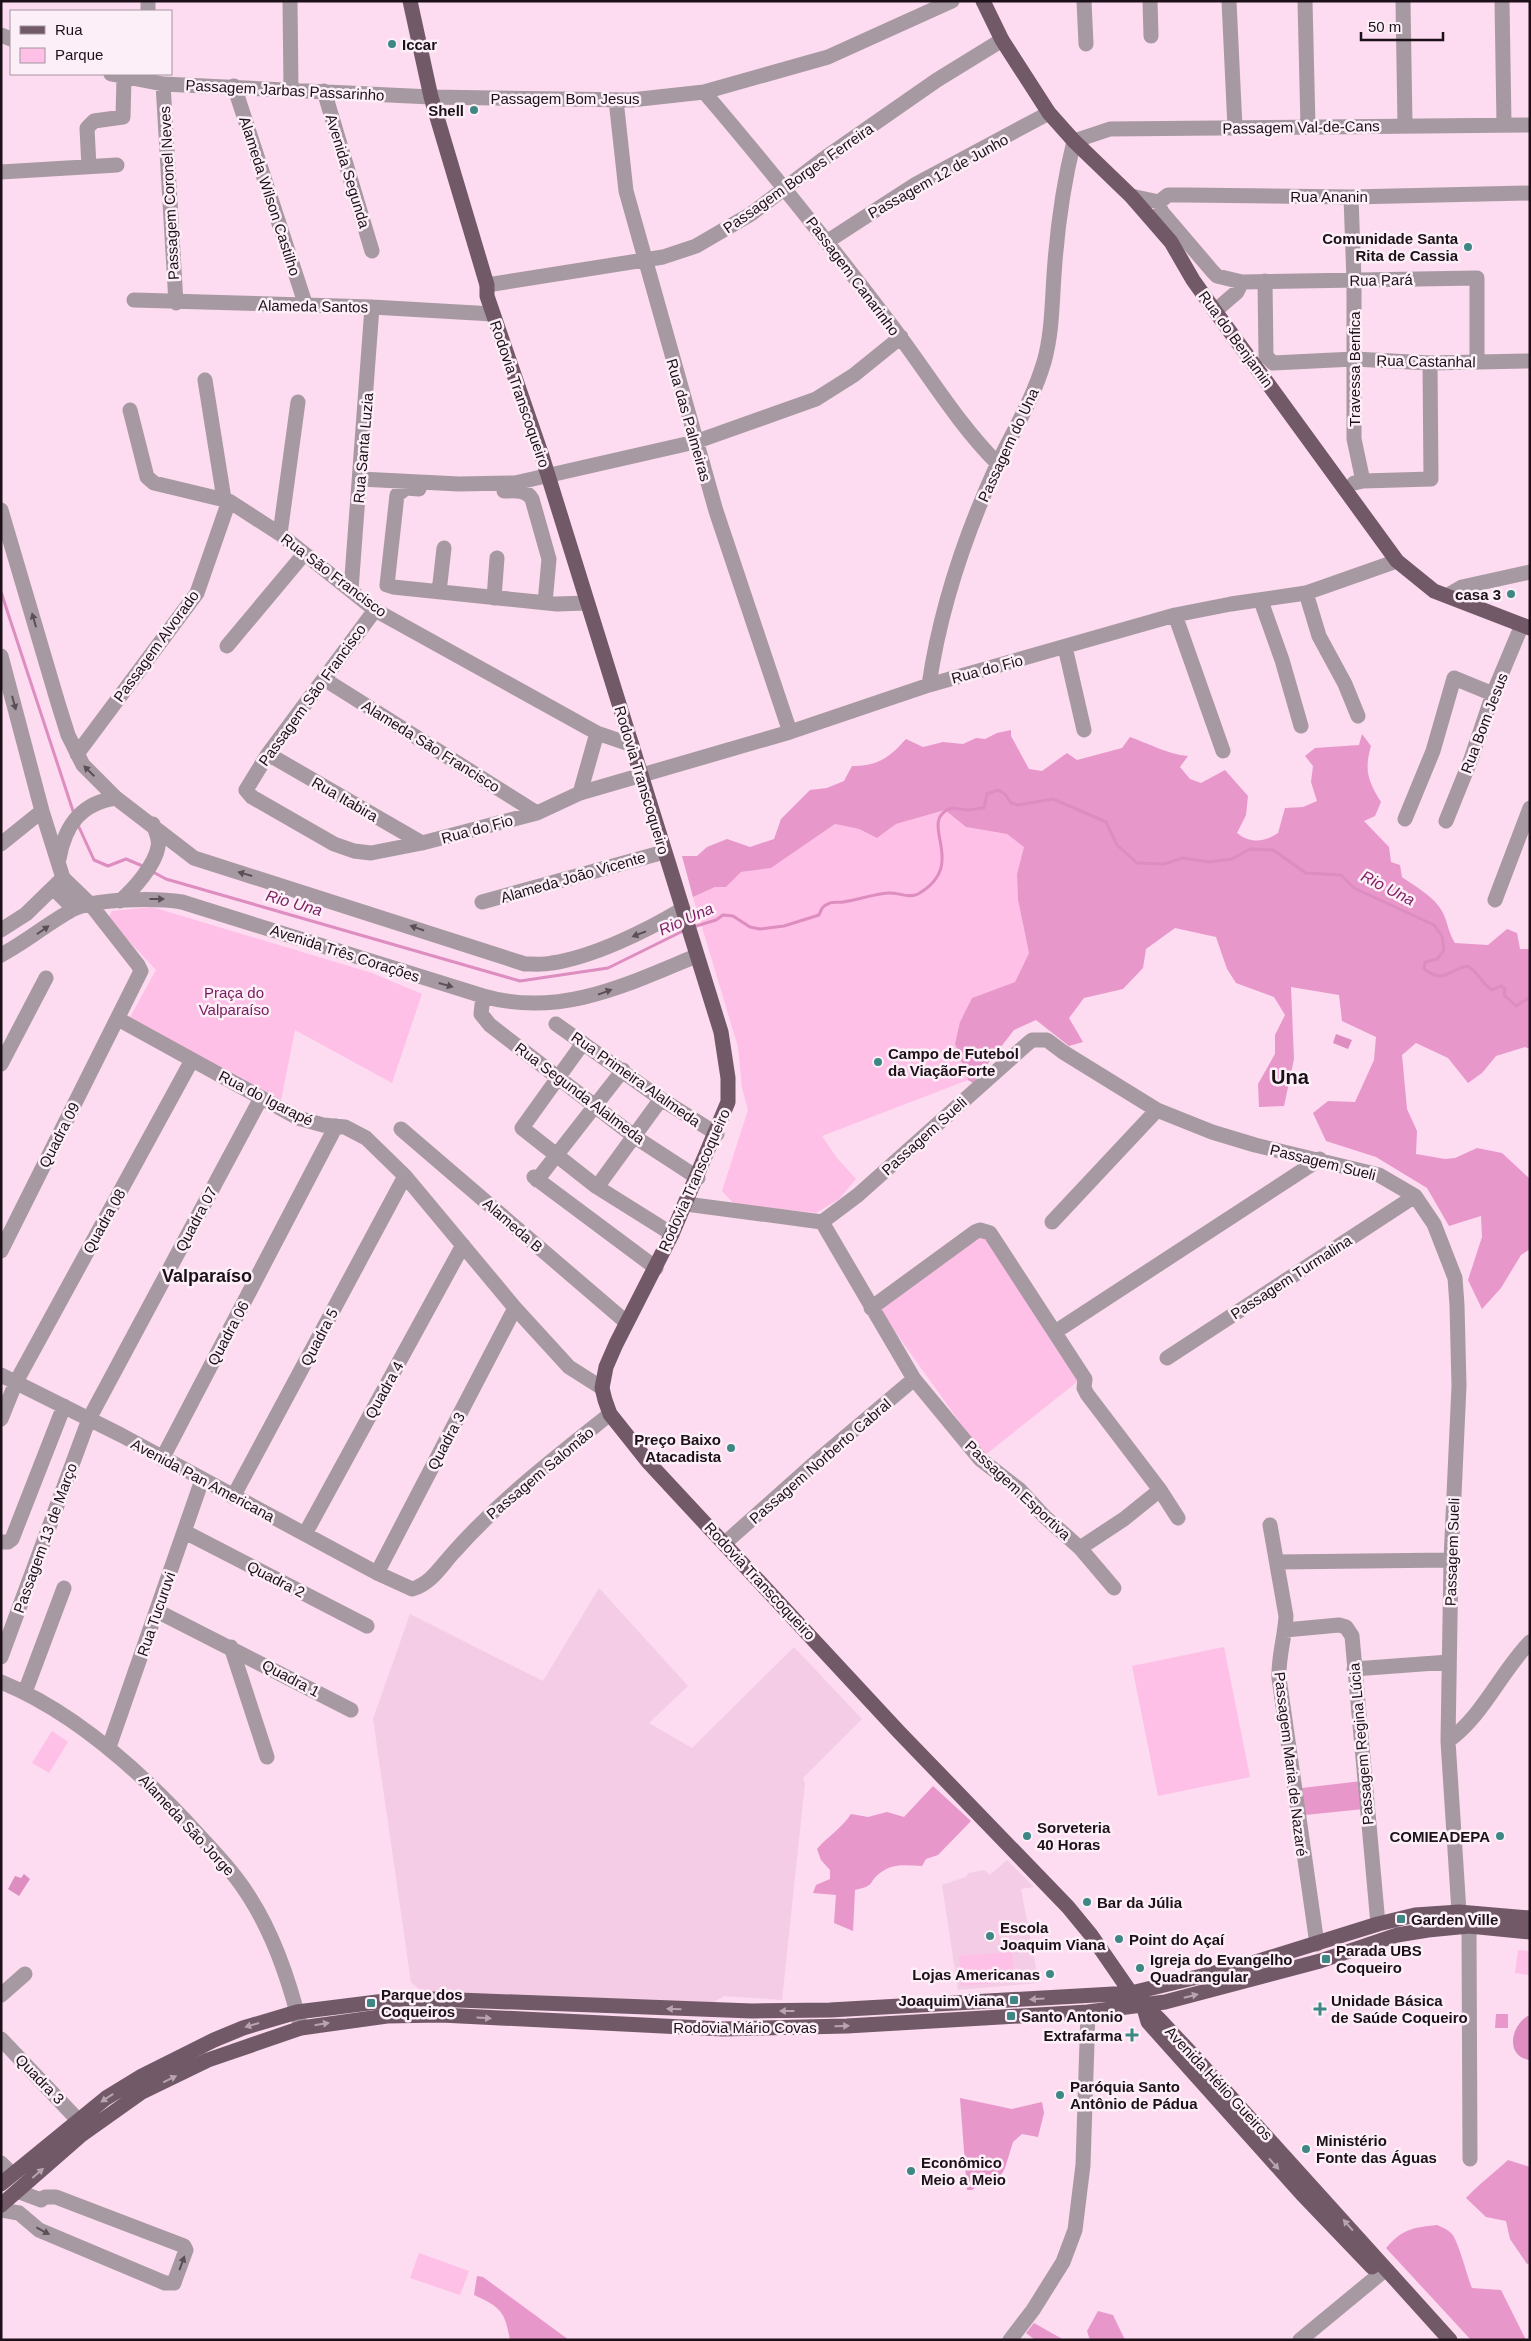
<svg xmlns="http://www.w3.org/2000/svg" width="1531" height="2341" viewBox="0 0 1531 2341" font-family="Helvetica,sans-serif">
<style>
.built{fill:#f5cce5}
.green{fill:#fec0e7}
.forest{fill:#e897cb}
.water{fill:#dd8dc0}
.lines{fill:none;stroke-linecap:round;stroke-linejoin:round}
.stream{stroke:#dd8dc0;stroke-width:3}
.minor{stroke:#a799a1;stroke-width:15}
.major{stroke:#725968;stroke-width:15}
.oneway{fill:#5b4e56}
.oneway2{fill:#b8a4b0}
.poi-dot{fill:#3f8785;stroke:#fdeff7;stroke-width:2}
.labels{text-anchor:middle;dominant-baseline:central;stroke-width:5;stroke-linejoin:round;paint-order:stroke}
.poi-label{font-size:15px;font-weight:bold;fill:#1c1118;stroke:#fdeff7;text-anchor:start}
.street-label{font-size:15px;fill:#1c1118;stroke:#fdeff7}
.park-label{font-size:15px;fill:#781b5e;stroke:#fdeff7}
.water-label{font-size:16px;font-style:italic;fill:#7c1f62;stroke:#fdeff7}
.quarter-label{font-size:18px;font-weight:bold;fill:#1c1118;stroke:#fdeff7}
.district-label{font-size:20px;font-weight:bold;fill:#1c1118;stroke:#fdeff7}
</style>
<rect width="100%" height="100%" fill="#fddbf0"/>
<!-- built -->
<path class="built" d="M599,1588L688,1686L649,1723L692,1748L794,1647L862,1719L803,1778L805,1783L782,2000L724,1996L704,2008L422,1992L411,1982L373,1719L410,1614L543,1681Z
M1007,1860L1034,1887L1021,1889L1039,1983L958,1990L942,1885L966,1877L968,1873L984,1870L990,1875Z"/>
<!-- green -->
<path class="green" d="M945,810L966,827L1007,834L1024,847L1017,874L1018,900L1029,953L1015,982L972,998L955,1045L968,1080L822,1136L837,1158L856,1179L839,1199L816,1213L734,1204L722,1191L748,1110L742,1088L738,1047L693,897L715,887H726L741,872L771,868L835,824L859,829L877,838L896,824Z
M152,907L372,973L422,994L392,1083L295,1030L281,1100L129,1019L156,970L108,919L112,911Z
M982,1231L1082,1378L984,1456L878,1308Z
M1224,1647L1250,1777L1158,1796L1132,1666Z
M52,1731L68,1742L49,1773L32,1763Z
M1518,1950L1530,1951V1975L1515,1973Z
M1012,1952L1014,1981L961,1986L959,1956Z
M419,2253L469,2271L460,2295L410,2278Z"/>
<!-- forest -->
<path class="forest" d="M1011,730V736L1029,769L1042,771L1067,753L1077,760L1122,748L1130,737C1150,744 1167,754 1188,756L1180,767L1190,779L1201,783L1225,770L1248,796L1246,815L1237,833C1251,844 1264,842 1278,833L1285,808L1303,807L1317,801L1311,782L1313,766L1305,756L1315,748L1359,745L1362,734L1371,746C1364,770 1368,781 1381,802L1375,816L1364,821L1389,847L1391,862L1400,865L1402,877C1416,887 1435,897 1443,913C1448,923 1448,932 1455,943L1488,945L1507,929L1517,933L1520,949H1530V1049L1525,1047L1496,1056L1482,1073L1468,1083L1448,1058L1416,1043L1402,1055L1407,1109L1417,1131L1416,1154L1445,1159L1455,1158L1477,1148L1502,1153L1530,1179V1249L1521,1255L1501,1288L1482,1309L1468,1280L1482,1237L1481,1216L1449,1226L1427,1188L1376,1157L1326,1141L1313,1113L1328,1101L1355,1102L1374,1060L1376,1037L1342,1021L1339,995L1291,987L1294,1059L1284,1106L1259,1107L1258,1084L1275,1054V1035L1285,1015L1274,997L1236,983L1227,969L1216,937L1175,928L1146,949L1143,968L1123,989L1084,998L1069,1018L1083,1042L1069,1046L1036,1020L1014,1030L973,1083L968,1080L955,1044L960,1022L972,998L1015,982L1029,953L1018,900L1017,874L1024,847L1007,834L966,827L945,810L896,824L877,838L859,829L835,824L771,868L741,872L726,887H715L693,897L682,856H697L707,847L727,839L750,847L774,839L781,819L810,790L827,788L844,781L852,766C878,766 889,758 906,739L923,747L943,742L963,744L976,738L985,739L997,733Z
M1362,1781L1364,1809L1305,1815L1302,1788Z
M933,1786L971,1821L938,1855L926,1859L922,1866C907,1865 892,1863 880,1873C867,1883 877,1885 855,1890L853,1931L834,1923L836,1895L813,1893L816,1885L830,1879V1870L821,1860L817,1849C828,1836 842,1828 851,1814L868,1817L887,1812L904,1817Z
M1496,2014H1508V2028H1495Z
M960,2098L1012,2109L1042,2102L1044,2113L1038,2137L1022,2134L1013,2142L1005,2168L994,2188L984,2181L972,2190H967Z
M1508,2160L1530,2167V2263L1527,2264L1510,2239L1506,2221L1486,2217L1466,2198C1479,2184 1494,2173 1508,2160Z
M1437,2225C1441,2227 1447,2229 1451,2233C1458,2239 1467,2276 1472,2288L1501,2290L1526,2340H1471L1386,2248C1403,2229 1411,2228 1437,2225Z
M477,2276L483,2277L569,2340H510C505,2312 501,2307 474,2295Z
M1098,2311L1113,2315L1125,2340H1090L1087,2331Z
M1034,2323L1064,2340H1035L1026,2333Z"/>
<!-- water -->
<path class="water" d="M1336,1034L1352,1040L1348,1049L1333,1043Z
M24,1874L30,1879L19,1896L8,1889L15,1876L21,1878Z
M1530,2015V2060C1504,2057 1511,2023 1530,2015Z"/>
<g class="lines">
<!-- stream -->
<path class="stream" d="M1,592L74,814
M78,825L94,860L108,866L126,859L145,867
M153,872L166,879L520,981L608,968L685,930
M693,927L716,920L723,915L733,916L750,927L760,929L784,926L819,915C821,910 822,906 828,904C832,901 838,903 843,902C858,900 873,894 888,893C898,892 909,899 918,894C971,863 915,822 951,808L968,810L984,808L987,794L998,790L1005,794L1011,803L1018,805L1053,799L1106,822L1117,845L1137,863L1164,864L1183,858L1209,862L1232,859L1250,849L1273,850L1306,873L1341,875L1354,888L1434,925L1442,936L1444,950L1437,959L1425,962L1424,969C1446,985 1447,969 1468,966C1478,972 1482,984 1492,990L1501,986L1505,989L1504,995L1516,1006L1530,997"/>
<!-- minor -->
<path class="minor" d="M148,1V11
M290,1L291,89
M1084,1L1086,44
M1150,1L1151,36
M1229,1L1235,128
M1305,1L1308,127
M1403,1L1405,125
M1502,1L1504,124
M1,35L11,39
M111,74L163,84L431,97L631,100L704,92L828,57L952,1
M163,84L176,303
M234,86L306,306
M324,91L372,251
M704,92C769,168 831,246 892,326C927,372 957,423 998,464
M616,100L626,191L716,511L790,732
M89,167L87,128L94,121L123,117L124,78
M1,172L117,165
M1131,196L1159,202L1168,195H1186L1351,197L1530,193
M1351,197L1354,280V439L1363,481
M1159,202L1161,211L1213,272L1217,276L1242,282L1477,278V362
M828,241L916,184L1049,113
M1265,281L1266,356L1273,363L1354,359L1430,363L1530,361
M487,285L663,257L696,246L751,214L822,160L937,80L1002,40
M134,300L372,307L493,314
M1215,311L1237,292L1242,282
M205,380L224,499
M130,410L147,477L154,483L229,501L280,534L375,610L597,733L632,745
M360,479L459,484L515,483L695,442L816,399L854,375L901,337
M1354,483L1363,481L1431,479L1430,363
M419,489L406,488L397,495L387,585L393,587L557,604L587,603
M504,491C515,491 526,489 532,499L549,559L545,603
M1,510L58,703L68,735L83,765L116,798L194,858L525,964C533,964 543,965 552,963C593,957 646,931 681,910
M280,534L298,402
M351,590L372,307
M439,592L444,548
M1306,593L1319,636L1345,684L1358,716
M1448,595L1462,587L1530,572
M494,598L497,558
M1261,601L1282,660L1301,726
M375,610L268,754L246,790L252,797L334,844L354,851L371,853L422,843L537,813L580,793L790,732L929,685L1175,615L1231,604L1306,593L1397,561
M1175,615L1223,751
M227,646L304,554
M1065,647L1084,730
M1,656L42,811L63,878L91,905L138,965L141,971L1,1251
M324,679L537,813
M929,685C940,609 965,535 997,465C1014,430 1033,399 1044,362C1052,334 1052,304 1054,275C1057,230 1063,185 1074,141L1110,129L1530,125
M77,754L197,593L229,501
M268,754L422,843
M580,793L597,733
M1405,819L1433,751L1454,678L1493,694
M1446,821L1471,759L1493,694L1522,625
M1,844L42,811
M59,859C65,825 81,803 116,798
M53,888L74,909
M1495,900L1530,808
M120,901C134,889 155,865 158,847C160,839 155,831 153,824
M482,902L664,852
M1,930L26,914L63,878
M1,955C26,942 48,923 72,910C93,898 158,898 182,902L483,996C560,1018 626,985 696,956
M483,996L481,1014L490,1025L635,1137L698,1178
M118,1019L298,1118L323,1125L345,1127L366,1138L405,1176L515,1308L569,1367L602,1388
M556,1024L661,1099L717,1134
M583,1043L522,1128L597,1187L672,1234
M1,1064L46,978
M401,1129L626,1322
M534,1177L656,1268
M537,1180L623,1070
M597,1187L661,1099
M686,1204L822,1222L858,1195L1026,1045L1032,1040H1047L1063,1052L1157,1110L1212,1132L1255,1145L1379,1175L1415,1196L1434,1224L1455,1278L1457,1305L1459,1386L1451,1560L1448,1741L1459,1912
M822,1222L914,1379L980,1459L1020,1490L1045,1517L1080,1548L1114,1588
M1052,1222L1157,1110
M871,1308L975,1232L980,1230L990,1233L1085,1379L1084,1388L1087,1394L1160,1490L1178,1518
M1055,1332L1320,1159
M1167,1358L1415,1196
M1,1375L121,1435L377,1573L412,1589C431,1584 441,1566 454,1552C501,1499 556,1457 610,1414
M1,1419L16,1382L192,1060
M162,1459L336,1126
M233,1497L405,1176
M1270,1525L1286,1616C1285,1637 1278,1657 1279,1678L1317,1944
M185,1532L367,1626
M305,1534L463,1245
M1,1542H8L12,1539L64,1406
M725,1543L818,1460L914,1379
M1080,1548L1124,1519L1160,1490
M1277,1562L1451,1560
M377,1573L515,1308
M157,1611L351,1710
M1285,1630L1339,1625L1346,1627L1352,1636L1378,1924
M231,1647L267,1757
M1,1657L89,1419L261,1098
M1354,1669L1449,1662
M1,1682C75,1712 141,1772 195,1831C214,1852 235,1873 250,1898C275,1937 290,1983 301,2028
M25,1692L64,1588
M1448,1741C1483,1716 1500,1673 1530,1642
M109,1747L202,1480
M1469,1926L1470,2159
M1,1995L25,1974
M1,2039L78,2120
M1,2163L12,2174
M1,2210L19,2213L39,2230L165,2283H174L175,2280L186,2250L184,2246L56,2197H45L41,2200L17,2191
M1010,2340L1033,2310L1063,2262L1075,2230L1083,2165L1088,2012
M1300,2340L1380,2274"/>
<!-- major -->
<path class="major" d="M410,1L431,97L487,285V296L542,456L721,1032L728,1078V1102L672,1234L616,1344L606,1367L602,1388L605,1400L610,1414L649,1463L899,1732L1068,1907L1091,1935L1131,1993L1158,2018L1190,2052L1450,2340
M983,1L1002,40L1049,113L1074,141L1131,196L1171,242L1193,280L1215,311L1397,561L1434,591L1530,628
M1144,2008L1148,2022L1302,2194L1372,2267
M1,2184L106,2098L142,2076L214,2040L243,2028L297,2012L401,1999H433L752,2011L830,2010L1131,1993L1243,1966L1378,1924L1415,1915L1459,1912L1530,1918
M1,2205L80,2136L142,2092L208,2060L301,2028L387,2016L441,2015L723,2029L847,2026L1088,2012L1165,2002L1320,1961L1397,1935L1428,1930L1469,1926L1530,1932"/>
</g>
<!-- one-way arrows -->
<defs><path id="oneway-solid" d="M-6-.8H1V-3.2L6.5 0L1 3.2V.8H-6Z" transform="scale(1.25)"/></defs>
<g class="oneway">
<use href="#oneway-solid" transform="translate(34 620) rotate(-106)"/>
<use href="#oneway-solid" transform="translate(14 703) rotate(75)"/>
<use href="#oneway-solid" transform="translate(89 771) rotate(-135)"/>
<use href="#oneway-solid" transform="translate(245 874) rotate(-164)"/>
<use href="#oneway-solid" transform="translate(157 899)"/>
<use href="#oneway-solid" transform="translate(417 928) rotate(-161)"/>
<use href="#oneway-solid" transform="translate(43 930) rotate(-35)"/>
<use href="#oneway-solid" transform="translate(639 934) rotate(159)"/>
<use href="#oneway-solid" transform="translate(446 985) rotate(16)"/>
<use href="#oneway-solid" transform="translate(605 992) rotate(-20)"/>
<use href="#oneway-solid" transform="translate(43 2231) rotate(28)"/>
<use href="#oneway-solid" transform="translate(182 2263) rotate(-70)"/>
</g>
<g class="oneway2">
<use href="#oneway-solid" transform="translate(1191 1996) rotate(-14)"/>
<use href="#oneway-solid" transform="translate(1037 1999) rotate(177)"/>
<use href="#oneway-solid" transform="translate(674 2009) rotate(-178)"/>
<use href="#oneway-solid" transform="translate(787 2011) rotate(180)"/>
<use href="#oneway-solid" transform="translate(484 2018) rotate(4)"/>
<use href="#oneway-solid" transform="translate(322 2024) rotate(-9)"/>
<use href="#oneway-solid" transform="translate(252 2025) rotate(164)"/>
<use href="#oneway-solid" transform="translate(842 2026) rotate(-1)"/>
<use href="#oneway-solid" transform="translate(170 2079) rotate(-26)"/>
<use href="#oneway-solid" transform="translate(107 2098) rotate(146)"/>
<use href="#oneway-solid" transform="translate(1274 2164) rotate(48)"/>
<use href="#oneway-solid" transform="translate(38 2173) rotate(-41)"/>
<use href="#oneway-solid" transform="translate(1348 2225) rotate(-131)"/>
</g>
<!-- markers -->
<g class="poi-dot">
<circle cx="392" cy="44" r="5"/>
<circle cx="474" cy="110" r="5"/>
<circle cx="1468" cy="247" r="5"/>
<circle cx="1511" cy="594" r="5"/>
<circle cx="878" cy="1062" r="5"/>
<circle cx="731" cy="1448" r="5"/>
<circle cx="1027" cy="1836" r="5"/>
<circle cx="1500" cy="1836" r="5"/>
<circle cx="1087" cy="1902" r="5"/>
<rect x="1396" y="1914" width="10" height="10" rx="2.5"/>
<circle cx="990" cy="1936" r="5"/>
<circle cx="1119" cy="1939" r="5"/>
<rect x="1321" y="1954" width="10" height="10" rx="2.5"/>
<circle cx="1140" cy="1968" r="5"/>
<circle cx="1050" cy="1974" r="5"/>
<rect x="1009" y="1995" width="10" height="10" rx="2.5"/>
<rect x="366" y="1998" width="10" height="10" rx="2.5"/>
<path d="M1317.5 2001.5h5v5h5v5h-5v5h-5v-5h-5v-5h5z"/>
<rect x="1006" y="2011" width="10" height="10" rx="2.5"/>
<path d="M1129.5 2027.5h5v5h5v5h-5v5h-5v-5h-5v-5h5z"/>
<circle cx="1060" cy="2095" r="5"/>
<circle cx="1306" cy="2149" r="5"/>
<circle cx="911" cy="2171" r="5"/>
</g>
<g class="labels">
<!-- poi labels -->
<g class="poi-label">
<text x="402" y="44">Iccar</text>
<text x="464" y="110" text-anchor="end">Shell</text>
<text x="1458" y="238" text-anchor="end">Comunidade Santa<tspan x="1458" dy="17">Rita de Cassia</tspan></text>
<text x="1501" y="594" text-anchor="end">casa 3</text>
<text x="888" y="1053">Campo de Futebol<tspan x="888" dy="17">da ViaçãoForte</tspan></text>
<text x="721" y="1439" text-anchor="end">Preço Baixo<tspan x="721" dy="17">Atacadista</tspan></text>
<text x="1037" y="1827">Sorveteria<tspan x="1037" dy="17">40 Horas</tspan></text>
<text x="1490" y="1836" text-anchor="end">COMIEADEPA</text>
<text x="1097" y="1902">Bar da Júlia</text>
<text x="1411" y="1919">Garden Ville</text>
<text x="1000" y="1927">Escola<tspan x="1000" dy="17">Joaquim Viana</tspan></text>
<text x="1129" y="1939">Point do Açaí</text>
<text x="1336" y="1950">Parada UBS<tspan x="1336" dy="17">Coqueiro</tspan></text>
<text x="1150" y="1959">Igreja do Evangelho<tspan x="1150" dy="17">Quadrangular</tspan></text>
<text x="1040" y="1974" text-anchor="end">Lojas Americanas</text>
<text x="381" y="1994">Parque dos<tspan x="381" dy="17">Coqueiros</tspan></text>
<text x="1004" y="2000" text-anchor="end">Joaquim Viana</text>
<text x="1331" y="2000">Unidade Básica<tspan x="1331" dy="17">de Saúde Coqueiro</tspan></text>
<text x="1021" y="2016">Santo Antonio</text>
<text x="1122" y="2035" text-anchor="end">Extrafarma</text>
<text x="1070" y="2086">Paróquia Santo<tspan x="1070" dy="17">Antônio de Pádua</tspan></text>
<text x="1316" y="2140">Ministério<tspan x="1316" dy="17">Fonte das Águas</tspan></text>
<text x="921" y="2162">Econômico<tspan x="921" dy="17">Meio a Meio</tspan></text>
</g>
<!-- street labels -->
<g class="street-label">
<text transform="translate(285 90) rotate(3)">Passagem Jarbas Passarinho</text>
<text x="565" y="98">Passagem Bom Jesus</text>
<text transform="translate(1301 127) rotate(-1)">Passagem Val-de-Cans</text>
<text transform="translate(348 171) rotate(73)">Avenida Segunda</text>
<text transform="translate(938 176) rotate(-29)">Passagem 12 de Junho</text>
<text transform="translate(798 178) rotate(-35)">Passagem Borges Ferreira</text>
<text transform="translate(169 193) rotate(-93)">Passagem Coronel Neves</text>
<text transform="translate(270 196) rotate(72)">Alameda Wilson Castilho</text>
<text x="1329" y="196">Rua Ananin</text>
<text transform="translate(853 276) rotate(53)">Passagem Canarinho</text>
<text transform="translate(1381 280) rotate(-1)">Rua Pará</text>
<text transform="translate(313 306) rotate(1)">Alameda Santos</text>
<text transform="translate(1236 339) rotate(54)">Rua do Benjamin</text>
<text transform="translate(1426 361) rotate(1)">Rua Castanhal</text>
<text transform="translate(1354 369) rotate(-90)">Travessa Benfica</text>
<text transform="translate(520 394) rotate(71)">Rodovia Transcoqueiro</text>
<text transform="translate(689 420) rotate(74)">Rua das Palmeiras</text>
<text transform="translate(1008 445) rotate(-65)">Passagem do Una</text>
<text transform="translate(363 448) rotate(-85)">Rua Santa Luzia</text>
<text transform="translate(334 575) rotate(37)">Rua São Francisco</text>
<text transform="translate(156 646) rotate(-54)">Passagem Alvorado</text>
<text transform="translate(987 669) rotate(-15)">Rua do Fio</text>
<text transform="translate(312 695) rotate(-54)">Passagem São Francisco</text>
<text transform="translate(1484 723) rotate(-69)">Rua Bom Jesus</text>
<text transform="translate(431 746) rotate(32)">Alameda São Francisco</text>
<text transform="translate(642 780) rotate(73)">Rodovia Transcoqueiro</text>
<text transform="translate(345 799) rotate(30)">Rua Itabira</text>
<text transform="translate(477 829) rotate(-15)">Rua do Fio</text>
<text transform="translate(573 877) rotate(-16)">Alameda João Vicente</text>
<text transform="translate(345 953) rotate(18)">Avenida Três Corações</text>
<text transform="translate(636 1079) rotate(35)">Rua Primeira Alalmeda</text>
<text transform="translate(580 1093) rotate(37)">Rua Segunda Alalmeda</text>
<text transform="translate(266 1098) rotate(27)">Rua do Igarapé</text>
<text transform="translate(59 1135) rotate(-63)">Quadra 09</text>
<text transform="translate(924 1136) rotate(-42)">Passagem Sueli</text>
<text transform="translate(1323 1162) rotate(14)">Passagem Sueli</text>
<text transform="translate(694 1180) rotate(-66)">Rodovia Transcoqueiro</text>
<text transform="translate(196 1219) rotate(-62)">Quadra 07</text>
<text transform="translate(104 1221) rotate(-61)">Quadra 08</text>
<text transform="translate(513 1225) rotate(41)">Alameda B</text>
<text transform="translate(1291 1277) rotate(-33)">Passagem Turmalina</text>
<text transform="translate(228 1333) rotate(-62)">Quadra 06</text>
<text transform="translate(319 1337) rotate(-62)">Quadra 5</text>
<text transform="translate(384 1390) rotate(-61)">Quadra 4</text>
<text transform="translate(446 1441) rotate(-62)">Quadra 3</text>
<text transform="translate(820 1461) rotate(-41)">Passagem Norberto Cabral</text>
<text transform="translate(540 1473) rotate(-40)">Passagem Salomão</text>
<text transform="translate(203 1480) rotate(28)">Avenida Pan Americana</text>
<text transform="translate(1018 1490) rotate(43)">Passagem Esportiva</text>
<text transform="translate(45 1538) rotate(-70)">Passagem 13 de Março</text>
<text transform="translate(1452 1552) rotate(-88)">Passagem Sueli</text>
<text transform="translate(276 1579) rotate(27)">Quadra 2</text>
<text transform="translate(760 1581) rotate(47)">Rodovia Transcoqueiro</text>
<text transform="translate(156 1614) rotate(-71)">Rua Tucuruvi</text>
<text transform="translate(291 1678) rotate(28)">Quadra 1</text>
<text transform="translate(1361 1744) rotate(-95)">Passagem Regina Lúcia</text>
<text transform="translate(1291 1764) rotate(83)">Passagem Maria de Nazaré</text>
<text transform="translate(187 1825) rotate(47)">Alameda São Jorge</text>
<text x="745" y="2027">Rodovia Mário Covas</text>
<text transform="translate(40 2079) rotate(46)">Quadra 3</text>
<text transform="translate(1219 2083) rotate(47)">Avenida Hélio Gueiros</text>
</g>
<!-- park labels -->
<g class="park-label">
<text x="234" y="992">Praça do<tspan x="234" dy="17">Valparaíso</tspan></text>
</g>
<!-- water labels -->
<g class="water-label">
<text transform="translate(1388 888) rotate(27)">Rio Una</text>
<text transform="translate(294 903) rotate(16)">Rio Una</text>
<text transform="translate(686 919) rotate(-24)">Rio Una</text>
</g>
<!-- quarter labels -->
<g class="quarter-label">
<text x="207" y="1276">Valparaíso</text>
</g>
<!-- district labels -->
<g class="district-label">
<text x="1290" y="1077">Una</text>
</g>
</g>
<!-- border -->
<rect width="1531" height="2341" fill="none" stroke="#1c1118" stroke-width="5"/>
<!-- legend -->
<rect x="10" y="10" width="162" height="65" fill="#fdeff7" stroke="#a3969e"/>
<rect x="20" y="26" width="25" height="8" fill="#725968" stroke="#a3969e"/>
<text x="55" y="35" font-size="15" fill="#1c1118">Rua</text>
<rect x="20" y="48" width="25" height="15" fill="#fec0e7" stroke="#a3969e"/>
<text x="55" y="60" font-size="15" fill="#1c1118">Parque</text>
<!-- scale -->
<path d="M1361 32v8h82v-8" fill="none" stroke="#1c1118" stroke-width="2.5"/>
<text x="1368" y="32" font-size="15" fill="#1c1118" stroke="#fdeff7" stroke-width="4" paint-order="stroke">50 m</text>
</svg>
